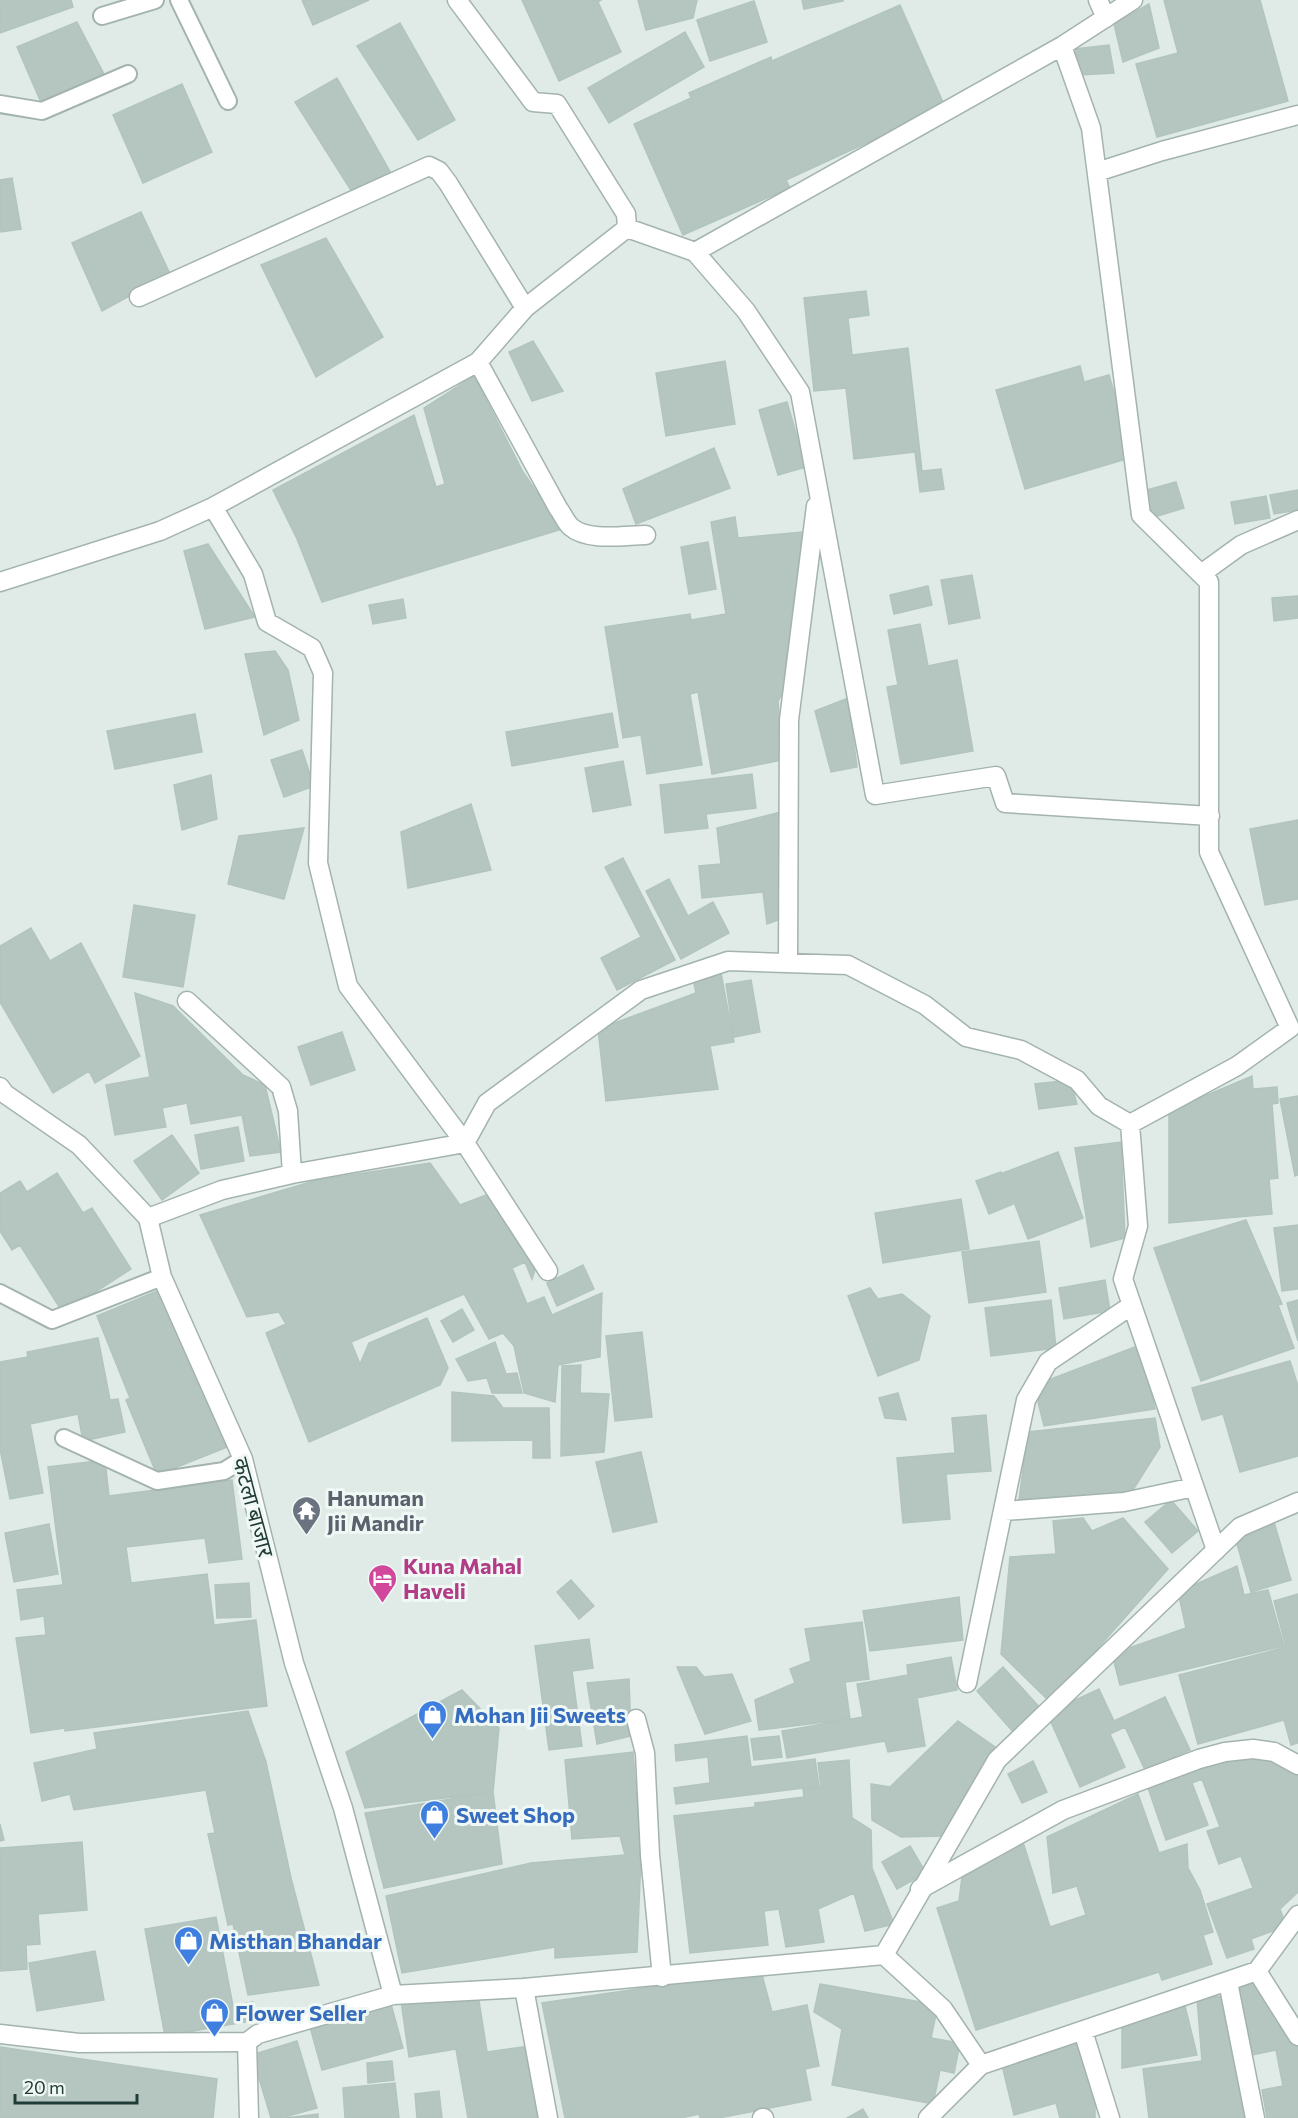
<svg xmlns="http://www.w3.org/2000/svg" width="1298" height="2118" viewBox="0 0 1298 2118" font-family="Commissioner,'Noto Sans Devanagari',sans-serif">
<style>
.building{fill:#b5c6c0;stroke:#b2c4bf;stroke-width:1.5}
.lines{fill:none;stroke-linecap:round;stroke-linejoin:round}
.service-casing{stroke:#a3b3ae;stroke-width:20}
.minor-casing{stroke:#a3b3ae;stroke-width:21}
.tertiary-casing{stroke:#a3b3ae;stroke-width:21}
.service{stroke:#fff;stroke-width:16}
.minor{stroke:#fff;stroke-width:18}
.tertiary{stroke:#fff;stroke-width:18}
.labels{text-anchor:middle;dominant-baseline:central;stroke-width:6;stroke-linejoin:round;paint-order:stroke}
.worship-label{font-size:22px;font-weight:bold;fill:#5b616d;stroke:#f0f8f5;text-anchor:start}
.street-label{font-size:22px;fill:#213b36;stroke:#f0f8f5}
.hotel-label{font-size:22px;font-weight:bold;fill:#b23c85;stroke:#f0f8f5;text-anchor:start}
.shop-label{font-size:22px;font-weight:bold;fill:#366cbe;stroke:#f0f8f5;text-anchor:start}
</style>
<rect width="100%" height="100%" fill="#e0ebe7"/>
<!-- building -->
<path class="building" d="M0,0H71L73,7L0,33Z
M302,0H369L313,25Z
M522,0H601L598,2L621,52L559,81Z
M638,0H697L693,18L646,30Z
M802,0H843V1L804,9Z
M1164,0H1260L1288,101L1157,137L1136,64L1178,53Z
M754,1L767,42L710,61L697,20Z
M1149,4L1159,48L1123,62L1114,24Z
M900,5L945,107L786,180L790,188L683,235L634,124L691,98L689,93L771,57L772,61Z
M77,22L106,78L43,107L17,47Z
M400,23L455,120L418,140L357,46Z
M685,32L704,67L609,123L588,88Z
M1109,45L1114,73L1080,75L1075,49Z
M337,78L392,175L354,195L295,102Z
M182,84L212,152L143,183L113,115Z
M12,178L21,229L0,232V180Z
M141,212L170,274L102,311L72,243Z
M326,238L383,337L316,377L261,265Z
M866,291L869,315L848,318L852,355L908,348L922,471L941,469L944,489L920,492L915,452L854,459L846,388L814,391L804,298Z
M533,341L563,391L532,401L509,352Z
M725,361L735,424L666,436L656,373Z
M1080,366L1084,382L1109,375L1133,457L1025,489L996,390Z
M474,376L523,472L562,529L322,602L297,539L273,490L414,415L436,487L445,484L424,408Z
M787,402L806,467L778,475L759,410Z
M714,448L730,488L636,524L623,489Z
M1176,482L1184,508L1151,518L1143,491Z
M1298,490V510L1274,514L1270,495Z
M1266,496L1270,518L1235,524L1231,502Z
M735,517L738,538L802,532L792,652L784,691L778,701L782,760L712,774L698,692L690,694L702,765L647,774L641,735L623,738L605,627L690,614L691,620L726,614L711,522Z
M708,542L716,589L689,594L681,547Z
M208,544L255,617L205,629L184,551Z
M972,575L980,618L949,624L941,580Z
M928,586L932,605L894,614L890,595Z
M1298,596V618L1274,621L1272,598Z
M403,599L406,618L373,624L369,605Z
M920,624L928,666L957,660L973,751L901,764L887,687L898,685L888,630Z
M275,651L288,670L299,720L264,735L245,654Z
M848,698L857,767L831,772L815,711Z
M612,713L618,747L512,766L506,732Z
M195,714L202,752L115,769L107,731Z
M302,750L314,786L284,797L271,760Z
M623,761L631,805L593,812L585,768Z
M752,774L756,808L706,814L708,828L665,833L660,785Z
M211,775L217,819L182,830L174,785Z
M471,804L491,870L408,888L401,832Z
M781,812V919L767,924L763,892L702,898L699,866L721,864L717,828Z
M1298,820V899L1265,905L1250,829Z
M304,828L284,899L228,884L239,836Z
M623,858L675,960L617,990L601,958L641,937L605,867Z
M669,879L688,916L713,902L729,933L681,959L646,891Z
M134,905L195,915L183,987L123,977Z
M31,928L50,961L81,943L140,1056L95,1083L89,1071L53,1093L0,1002V946Z
M721,973L734,1042L710,1046L718,1089L606,1101L598,1029L696,993L693,979Z
M751,980L760,1032L734,1037L726,984Z
M135,993L173,1006L243,1075L265,1085L281,1152L250,1156L242,1115L191,1124L187,1103L162,1108L166,1127L115,1135L106,1085L150,1077Z
M342,1032L355,1070L311,1085L298,1047Z
M1252,1076L1253,1089L1277,1087L1278,1103L1272,1104L1278,1178L1269,1179L1272,1214L1169,1223V1111Z
M1070,1080L1077,1104L1039,1109L1035,1084Z
M1298,1096V1175L1295,1176L1280,1099Z
M238,1127L244,1161L201,1169L195,1135Z
M172,1135L199,1173L162,1200L134,1161Z
M1121,1142L1125,1238L1091,1247L1075,1148Z
M1058,1152L1083,1218L1028,1239L1003,1173Z
M430,1163L460,1205L489,1194L536,1267L532,1279L525,1262L512,1268L527,1304L544,1297L552,1315L602,1293L600,1357L558,1365L555,1402L524,1393L514,1346L503,1333L489,1339L464,1294L351,1342L360,1364L369,1343L427,1318L448,1368L440,1385L309,1442L266,1333L286,1324L279,1312L247,1317L200,1215L317,1180Z
M1001,1172L1013,1204L989,1214L976,1181Z
M57,1173L83,1213L92,1208L131,1269L63,1313L20,1245L12,1250L0,1231V1193L20,1181L27,1192Z
M961,1199L969,1249L883,1263L875,1213Z
M1246,1220L1282,1304L1278,1305L1294,1348L1201,1381L1154,1248Z
M1298,1225V1289L1282,1291L1274,1228Z
M1039,1241L1046,1292L969,1303L962,1252Z
M583,1265L594,1289L557,1306L547,1283Z
M1105,1280L1110,1311L1064,1319L1059,1288Z
M870,1288L878,1299L902,1294L930,1316L919,1360L878,1376L848,1296Z
M162,1289L227,1447L157,1475L126,1400L130,1398L97,1316Z
M1051,1300L1056,1348L991,1356L985,1308Z
M1298,1300V1341L1287,1303Z
M462,1309L474,1330L453,1342L441,1321Z
M642,1332L652,1417L615,1421L606,1336Z
M98,1338L110,1400L118,1399L125,1432L83,1441L78,1414L30,1424L43,1493L10,1499L0,1449V1362L28,1357L27,1352Z
M495,1342L506,1374L517,1373L522,1393H492L487,1378L468,1381L456,1359Z
M1140,1345L1155,1409L1044,1426L1038,1402L1043,1382Z
M1290,1361L1298,1386V1456L1240,1472L1223,1414L1202,1420L1192,1388Z
M581,1365L580,1393L609,1394L604,1452L561,1456L562,1366Z
M452,1392L494,1396L503,1408H549L550,1458H533V1440L452,1441Z
M898,1393L906,1420L885,1418L879,1398Z
M986,1415L991,1471L946,1474L950,1519L903,1523L897,1458L955,1453L952,1418Z
M1155,1418L1160,1447L1131,1493L1019,1500L1028,1432Z
M641,1452L657,1522L613,1532L596,1462Z
M105,1460L109,1496L232,1480L242,1559L209,1563L205,1538L126,1547L131,1583L207,1574L214,1625L256,1620L267,1706L65,1731V1728L31,1733L16,1638L46,1635L44,1616L21,1620L17,1590L63,1585L48,1467Z
M1171,1500L1198,1531L1172,1553L1145,1522Z
M1083,1518L1092,1531L1123,1518L1168,1569L1050,1702L1001,1654L1010,1557L1056,1554L1053,1521Z
M1274,1522L1291,1580L1251,1592L1234,1534Z
M49,1524L58,1574L14,1582L5,1533Z
M1237,1566L1244,1595L1268,1590L1284,1646L1120,1685L1112,1654L1186,1628L1178,1592Z
M571,1580L594,1606L579,1619L557,1592Z
M249,1583L251,1617L217,1618L215,1585Z
M1298,1594V1743L1291,1745L1284,1720L1198,1744L1179,1675L1286,1647L1274,1601Z
M959,1597L963,1640L870,1651L863,1611Z
M862,1622L869,1679L845,1682L850,1719L759,1730L755,1700L795,1683L790,1669L811,1661L805,1629Z
M589,1639L593,1668L572,1671L582,1746L549,1750L535,1646Z
M951,1657L957,1690L917,1698L925,1746L888,1752L885,1741L787,1758L782,1731L863,1717L857,1684L908,1675L907,1665Z
M677,1667H696L704,1677L732,1674L751,1721L705,1734Z
M1003,1667L1042,1710L1015,1734L977,1691Z
M629,1679L631,1736L597,1744L587,1683Z
M1099,1689L1114,1721L1165,1697L1190,1750L1145,1770L1125,1727L1110,1734L1125,1767L1080,1787L1047,1713Z
M462,1690L499,1728L493,1792L365,1808L346,1752Z
M248,1711L266,1762L291,1878L319,1985L248,1995L233,1924L228,1925L208,1834L215,1833L206,1790L74,1810L70,1794L42,1801L34,1763L97,1749L94,1733Z
M958,1721L998,1749L944,1836L901,1837L872,1820L871,1784L890,1787Z
M747,1736L751,1767L815,1759L819,1786L676,1804L674,1788L710,1783L708,1757L676,1761L675,1745Z
M779,1736L782,1757L754,1760L751,1739Z
M633,1752L641,1856L637,1952L555,1958V1947L402,1973L386,1896L531,1863L625,1855L620,1836L572,1839L565,1760Z
M1246,1755L1278,1761L1298,1772V1892L1280,1909L1286,1926L1251,1939L1254,1949L1227,1958L1207,1904L1253,1888L1241,1856L1219,1864L1207,1831L1220,1827L1202,1779L1192,1783L1208,1825L1166,1840L1147,1785Z
M849,1760L852,1818L871,1830L872,1868L894,1924L865,1931L854,1893L818,1909L824,1942L786,1947L779,1909L764,1911L768,1945L690,1953L674,1816L755,1807V1803L804,1797L803,1789L821,1787L818,1763Z
M1033,1761L1047,1792L1022,1803L1008,1774Z
M493,1792L502,1864L384,1888L365,1813Z
M1138,1794L1159,1853L1187,1844L1188,1868L1200,1890L1213,1932L1203,1935L1212,1964L1162,1980L1159,1972L976,2030L937,1908L959,1901L962,1877L1023,1842L1050,1927L1086,1915L1077,1886L1053,1893L1047,1837Z
M0,1824L4,1840L0,1841Z
M82,1842L87,1910L38,1914L40,1944L26,1945L27,1969L0,1971V1848Z
M910,1846L926,1873L897,1889L882,1862Z
M216,1917L233,2006L253,2002L256,2020L165,2036L145,1929Z
M95,1951L104,2000L37,2011L29,1963Z
M761,1971L772,2012L807,2005L819,2066L805,2069L811,2100L719,2118H700L699,2114L681,2118H565L542,2003Z
M1257,1979L1298,2046V2118H1267L1262,2090L1283,2086L1276,2050L1247,2056L1233,1983Z
M820,1984L938,2005L931,2038L960,2043L954,2073L940,2070L933,2104L832,2085L842,2029L814,2012Z
M1224,1996L1247,2118H1149L1143,2069L1202,2061L1197,1998Z
M401,2001H479L487,2052L529,2046L538,2118H468L456,2049L409,2057Z
M1184,2002L1197,2055L1122,2068V2024Z
M391,2004L403,2048L322,2070L310,2027Z
M297,2041L317,2108L281,2118H271L252,2055Z
M1078,2044L1095,2102V2118H1060L1056,2103L1014,2115L1002,2065Z
M0,2047L217,2079L213,2118H0Z
M392,2061L394,2080L368,2083L367,2063Z
M395,2083L399,2118H345L343,2088Z
M439,2091L442,2118H417L415,2094Z
M863,2109L868,2118H847Z
M318,2114V2118H285Z"/>
<g class="lines">
<defs>
<path id="service" d="M179,0L228,101
M102,16L155,0
M0,104L42,111L128,74
M0,1293L52,1320L162,1277
M64,1438L157,1481L224,1471L243,1459"/>
<path id="minor" d="M457,0L533,102L557,104L626,214L627,228
M1098,0L1106,18
M1062,46L1091,128L1141,515L1209,582V852L1290,1028L1237,1066L1130,1124L1138,1226L1123,1279L1216,1550
M1097,172L1162,151L1298,115
M695,252L746,311L800,392L875,795L996,776L1005,803L1210,816
M139,297L429,166L439,171L448,183L525,308
M478,362L558,508C562,513 566,523 571,527C588,542 626,535 646,535
M213,507L253,574L267,622L312,648L323,673L318,863L348,986L465,1143L548,1271
M1201,574L1241,545L1298,520
M0,582L160,531L213,507L478,362L525,308L627,228L695,252L1062,46L1133,0
M788,963L789,720L816,506
M187,1001L281,1087L288,1111L292,1174
M465,1143L487,1103L641,990L728,961L848,965L925,1005L966,1037L1021,1050L1077,1080L1099,1106L1130,1124
M148,1218L222,1190L292,1174L465,1143
M1004,1511L1124,1502L1194,1487
M967,1683L1026,1400L1048,1362L1132,1305
M636,1719L645,1753L650,1855L662,1977
M920,1889L1063,1810L1199,1759L1225,1752L1253,1749L1274,1752L1298,1765
M1298,1915L1257,1971L1298,2036
M884,1955L943,2009L981,2065L928,2118
M1228,1982L1255,2118
M524,1988L548,2118
M1083,2031L1110,2118
M247,2042L249,2118
M981,2065L1257,1971
M762,2118H764"/>
<path id="tertiary" d="M0,1087L5,1094L79,1145L148,1218L162,1277L243,1459L294,1663L343,1808L393,1995
M0,2034L79,2043L247,2042L258,2034L393,1995L524,1988L884,1955L997,1760L1240,1527L1298,1502"/>
</defs>
<!-- service casing -->
<use href="#service" class="service-casing"/>
<!-- minor casing -->
<use href="#minor" class="minor-casing"/>
<!-- tertiary casing -->
<use href="#tertiary" class="tertiary-casing"/>
<!-- service -->
<use href="#service" class="service"/>
<!-- minor -->
<use href="#minor" class="minor"/>
<!-- tertiary -->
<use href="#tertiary" class="tertiary"/>
</g>
<!-- icons -->
<defs>
<symbol id="temple-pin" viewBox="-11 -11 22 30"><path d="M0 17L-7.5 6A9.5 9.5 0 1 1 7.5 6Z" fill="#6b7280" stroke="#f0f8f5"/><path d="M0-6L5-2H3V0L6.5 2.5H4V6H1.5V3h-3V6H-4V2.5H-6.5L-3 0V-2H-5Z" fill="#fff"/></symbol>
<symbol id="hotel-pin" viewBox="-11 -11 22 30"><path d="M0 17L-7.5 6A9.5 9.5 0 1 1 7.5 6Z" fill="#d1479c" stroke="#f0f8f5"/><path d="M-6-4.5h1.5V1H6V5H4.5V3h-9V5H-6ZM-4 0a1.8 1.8 0 1 1 3.6 0ZM.5 0V-2.5h3Q6-2.5 6 0Z" fill="#fff"/></symbol>
<symbol id="shop-pin" viewBox="-11 -11 22 30"><path d="M0 17L-7.5 6A9.5 9.5 0 1 1 7.5 6Z" fill="#3f7fe0" stroke="#f0f8f5"/><path d="M-5-2.5h2.3a2.7 3.5 0 0 1 5.4 0H5L5.5 6h-11ZM-1.5-2.5h3a1.5 2.3 0 0 0-3 0Z" fill="#fff"/></symbol>
</defs>
<g fill-rule="evenodd">
<use href="#temple-pin" x="290" y="1494" width="33" height="45"/>
<use href="#hotel-pin" x="366" y="1562" width="33" height="45"/>
<use href="#shop-pin" x="416" y="1698" width="33" height="45"/>
<use href="#shop-pin" x="418" y="1798" width="33" height="45"/>
<use href="#shop-pin" x="172" y="1924" width="33" height="45"/>
<use href="#shop-pin" x="198" y="1996" width="33" height="45"/>
</g>
<g class="labels">
<!-- worship labels -->
<g class="worship-label">
<text x="327" y="1497">Hanuman<tspan x="327" dy="25">Jii Mandir</tspan></text>
</g>
<!-- street labels -->
<g class="street-label">
<text transform="translate(254 1507) rotate(75)">कटला बाजार</text>
</g>
<!-- hotel labels -->
<g class="hotel-label">
<text x="403" y="1565">Kuna Mahal<tspan x="403" dy="25">Haveli</tspan></text>
</g>
<!-- shop labels -->
<g class="shop-label">
<text x="454" y="1714">Mohan Jii Sweets</text>
<text x="456" y="1814">Sweet Shop</text>
<text x="209" y="1940">Misthan Bhandar</text>
<text x="235" y="2012">Flower Seller</text>
</g>
</g>
<!-- scale -->
<path d="M15 2094v9h122v-9" fill="none" stroke="#213b36" stroke-width="3"/>
<text x="24" y="2094" font-size="18" fill="#213b36" stroke="#f0f8f5" stroke-width="4.5" paint-order="stroke">20 m</text>
</svg>
